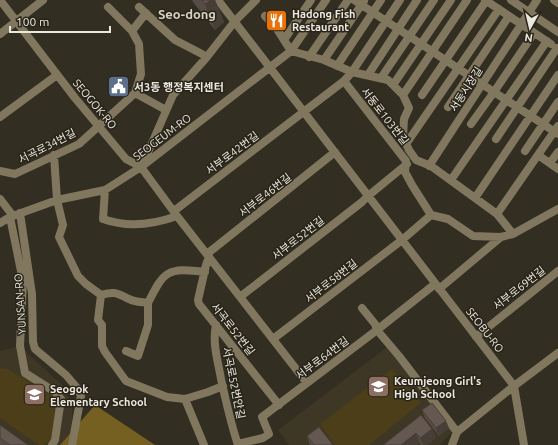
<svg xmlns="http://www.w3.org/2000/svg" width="558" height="445" viewBox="0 0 558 445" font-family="Ubuntu,'Noto Sans KR',sans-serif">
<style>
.built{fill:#3e3725}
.green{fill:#4c3e18}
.forest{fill:#755f21}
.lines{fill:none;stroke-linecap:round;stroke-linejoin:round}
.minor{stroke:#80775e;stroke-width:8}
.wall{fill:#574c45}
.shaded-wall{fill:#473e38}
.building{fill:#655850;stroke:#473e38}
.labels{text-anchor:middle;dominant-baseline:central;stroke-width:3;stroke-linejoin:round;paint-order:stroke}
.poi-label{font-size:11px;font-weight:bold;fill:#ebe8e0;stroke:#282418;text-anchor:start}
.street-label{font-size:11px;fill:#ebe8e0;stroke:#282418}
.quarter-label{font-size:13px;font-weight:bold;fill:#d6d0c1;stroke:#282418}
</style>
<rect width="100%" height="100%" fill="#322e22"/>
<!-- built -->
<path class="built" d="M390,345L455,429L440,445H289L278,430Z
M20,346L63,386L72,403L73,430L60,445H0V351Z"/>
<!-- green -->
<path class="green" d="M0,368L8,369L59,401L53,438L44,445H39L0,418Z
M392,369L421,403L369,445H335L320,424Z"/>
<!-- forest -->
<path class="forest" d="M95,405L155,445H60Z"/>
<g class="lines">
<!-- minor -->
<path class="minor" d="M0,0L75,98L126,159L141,167L177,216L307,383
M218,0L514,386L524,445
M354,0L558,134
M485,0L551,44
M511,0L558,32
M554,0L558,3
M139,7L175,40L202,54L206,58
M265,16L277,29L291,51L324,60L352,72L388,80L403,95L409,108L404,119L403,137L409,150L416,160L431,166L497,214L513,234
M132,31L146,13
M0,34L43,0
M284,40L311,0
M309,57L348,0
M324,60L364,1
M337,66L381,0
M368,75L417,0
M381,78L434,0
M344,81L406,161L405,172L412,185L431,215L448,219L473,236L501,237L513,234L558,209
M393,85L451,0
M135,93L166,110
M403,95L467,0
M422,95L486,1
M448,107L509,16
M0,117L57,75
M471,124L494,92L534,33
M496,139L557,48
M406,144L499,9
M525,151L558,102
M54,155L57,200L63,225L59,237L78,276L86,284L101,295C115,291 116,293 129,299C134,302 142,302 148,303V325L138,356L126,351
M538,155L558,169
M550,163L558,152
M142,166L173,95L206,58L235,21L256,0
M429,166L537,0
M0,171L15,174L79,144L135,93L141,74L139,44L132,31L108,7
M451,180L547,41
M105,190L103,219C128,228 152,225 177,216
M475,198L558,75
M0,199L13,216
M174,211L344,81L352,72L400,0
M20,213L32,294L33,342L35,349L66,375L78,389L81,396L72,445
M497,214L558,126
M10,217L23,281L20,346L25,373L55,392L61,399L55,440L52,445
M0,223L10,217L57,200L105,190L141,167L291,51L326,0
M207,254L335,152
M209,257L206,265L198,300L199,304L279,405
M439,289L501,237
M101,295L98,320L102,325V346L105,352L126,381L167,397L185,399L208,392L223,386
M240,297L362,202L368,196L407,164
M148,303C164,271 167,267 205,272
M362,308L375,324L377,330L399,356L457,432
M216,325C212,343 218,361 221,379C226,402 231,424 238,445
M476,337L558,271
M273,339L402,240L431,215
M185,399L204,445
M457,432L514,386L558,353
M238,444L263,438L269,434L262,417L377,330L435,284
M452,445L457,432"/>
</g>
<!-- wall -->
<path class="wall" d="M192,0H215L224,22L215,30L193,2Z
M422,410L449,428L439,436L425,418Z
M0,425L28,445H0Z
M432,429L436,438L427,445H421L420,443L383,445Z
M307,436L333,445H310Z"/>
<!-- shaded-wall -->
<path class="shaded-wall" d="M211,0H215L224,22L215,30L205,4Z
M446,421L449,428L439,436L436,428Z
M432,429L436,438L427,445H423L420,438Z
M416,433L420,443L417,445H401Z"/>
<!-- building -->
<path class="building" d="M202,0H211L205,4Z
M432,403L446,421L436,428L422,410Z
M421,415L432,429L420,438L416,433L401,445H383Z
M0,425L28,445H10L0,438Z
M319,427L333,445H314L307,436Z"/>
<!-- icons -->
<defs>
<symbol id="restaurant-square" viewBox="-11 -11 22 22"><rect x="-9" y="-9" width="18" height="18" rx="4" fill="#e8710a" stroke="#282418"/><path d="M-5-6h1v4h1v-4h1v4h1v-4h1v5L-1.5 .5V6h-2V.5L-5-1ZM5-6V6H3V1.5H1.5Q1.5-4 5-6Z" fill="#fff"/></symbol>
<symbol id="civic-square" viewBox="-11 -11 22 22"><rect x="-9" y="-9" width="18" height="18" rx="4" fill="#5c6f8a" stroke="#282418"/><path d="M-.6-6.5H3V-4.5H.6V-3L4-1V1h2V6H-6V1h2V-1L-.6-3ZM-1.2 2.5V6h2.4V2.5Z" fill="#fff"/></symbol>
<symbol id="school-square" viewBox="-11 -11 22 22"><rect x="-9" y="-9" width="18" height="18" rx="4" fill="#8d6e63" stroke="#282418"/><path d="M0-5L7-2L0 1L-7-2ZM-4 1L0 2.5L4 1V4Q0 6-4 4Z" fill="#fff"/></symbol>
</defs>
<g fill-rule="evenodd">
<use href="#restaurant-square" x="264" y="8" width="25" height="25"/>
<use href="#civic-square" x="106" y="74" width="25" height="25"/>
<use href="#school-square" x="366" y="374" width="25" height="25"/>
<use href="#school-square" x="22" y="382" width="25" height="25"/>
</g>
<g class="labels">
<!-- poi labels -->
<g class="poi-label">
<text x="292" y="14">Hadong Fish<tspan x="292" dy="13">Restaurant</tspan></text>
<text x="134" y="87">서3동 행정복지센터</text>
<text x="394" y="381">Keumjeong Girl's<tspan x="394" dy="13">High School</tspan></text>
<text x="50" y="389">Seogok<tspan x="50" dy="13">Elementary School</tspan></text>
</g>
<!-- street labels -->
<g class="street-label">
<text transform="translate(466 89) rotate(-57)">서동시장길</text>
<text transform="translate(95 104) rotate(50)">SEOGOK-RO</text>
<text transform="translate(385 116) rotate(52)">서동로103번길</text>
<text transform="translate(162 137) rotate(-37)">SEOGEUM-RO</text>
<text transform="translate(47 146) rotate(-27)">서곡로34번길</text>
<text transform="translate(232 153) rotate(-37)">서부로42번길</text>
<text transform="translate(265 195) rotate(-38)">서부로46번길</text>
<text transform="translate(298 238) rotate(-38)">서부로52번길</text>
<text transform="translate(331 281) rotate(-38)">서부로58번길</text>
<text transform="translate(519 288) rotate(-38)">서부로69번길</text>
<text transform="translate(20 304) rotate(-94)">YUNSAN-RO</text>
<text transform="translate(233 329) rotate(52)">서곡로52번길</text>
<text transform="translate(485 330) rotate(52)">SEOBU-RO</text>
<text transform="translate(322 358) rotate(-37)">서부로64번길</text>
<text transform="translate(234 383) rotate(78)">서곡로52번안길</text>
</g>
<!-- quarter labels -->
<g class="quarter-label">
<text x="187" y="14">Seo-dong</text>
</g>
</g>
<!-- north arrow -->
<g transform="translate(530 28) rotate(188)" stroke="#282418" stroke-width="3" paint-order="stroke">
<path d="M0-3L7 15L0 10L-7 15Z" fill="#ebe8e0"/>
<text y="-6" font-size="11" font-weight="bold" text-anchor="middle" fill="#ebe8e0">N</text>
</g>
<!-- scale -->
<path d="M10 26v6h100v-6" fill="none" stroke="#ebe8e0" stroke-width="2"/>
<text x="16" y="26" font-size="12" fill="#ebe8e0" stroke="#282418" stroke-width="3" paint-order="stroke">100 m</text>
</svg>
